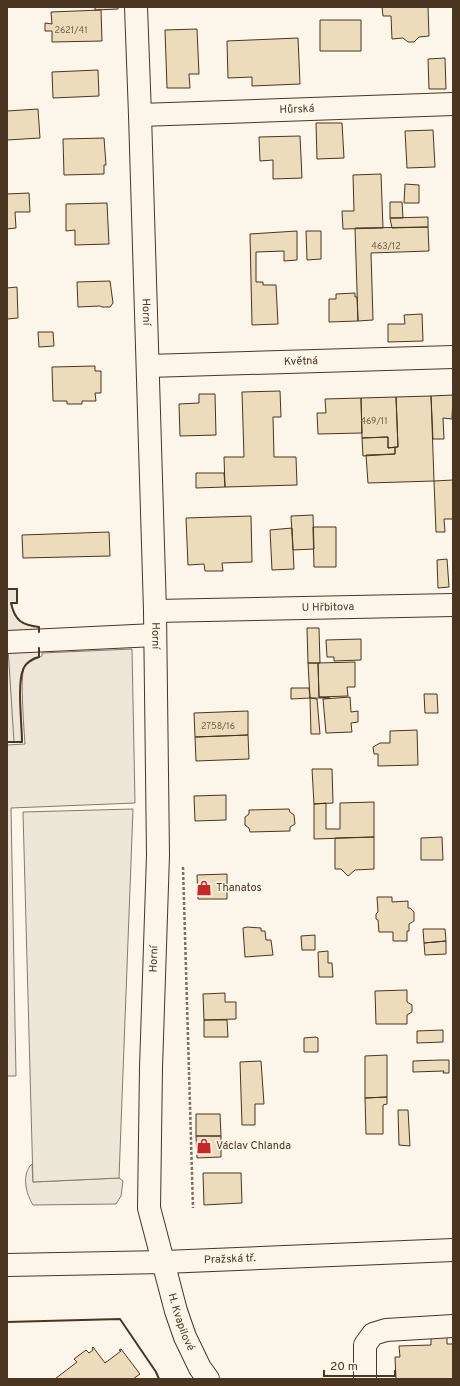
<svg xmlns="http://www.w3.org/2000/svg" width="460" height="1386" viewBox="0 0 460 1386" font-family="Overpass,sans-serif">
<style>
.green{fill:#ede6d9;stroke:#887966}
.parking{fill:#ede7d9;stroke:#887966}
.building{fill:#ecdcbc;stroke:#4a3520}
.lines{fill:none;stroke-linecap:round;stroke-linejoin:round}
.minor-casing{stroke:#4a3520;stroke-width:24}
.major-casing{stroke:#4a3520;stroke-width:24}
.path{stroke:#7f6f5c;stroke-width:2.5;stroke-dasharray:3 2;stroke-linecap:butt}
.minor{stroke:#fbf6e9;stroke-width:22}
.major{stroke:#fbf6e9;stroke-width:22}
.wall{stroke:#4a3520;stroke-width:2}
.labels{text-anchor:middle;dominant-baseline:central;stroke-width:3;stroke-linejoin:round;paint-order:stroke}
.number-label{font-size:9px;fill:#725f47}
.street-label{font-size:11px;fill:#4a3520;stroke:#fbf6e9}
.poi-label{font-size:11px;fill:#4a3520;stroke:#fbf6e9;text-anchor:start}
</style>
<rect width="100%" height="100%" fill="#fbf6e9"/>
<!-- green -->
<path class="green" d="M7,589H17V603L11,604C15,621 22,625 39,627V657C33,659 28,661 24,667C17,677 22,727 22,742H7Z
M132,649L135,803L11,808L16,1076H7V745L25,744C24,730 20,677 24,668C28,662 36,659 42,656V653Z
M32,1164L33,1182L119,1178L123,1181L121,1196L116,1204L33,1205C26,1194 21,1174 32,1164Z"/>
<!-- parking -->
<path class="parking" d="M7,632L14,742H7Z
M133,809L119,1178L33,1182L23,812Z"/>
<!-- building -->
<path class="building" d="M95,7H118V9L95,10Z
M382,7H428L429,36L419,37L414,42H408L403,38L392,39L391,16H383Z
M101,10L102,41L52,42V31H45V23L52,24L51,12Z
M320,20H361V51H320Z
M197,29L199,74H189L190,88H167L165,30Z
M298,38L300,84L252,86V77L228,78L227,41Z
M445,58L446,89H429L428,59Z
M98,70L99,96L53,98L52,72Z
M38,109L40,138L7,140V111Z
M316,123H342L344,158L317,159Z
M433,130L435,167L407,168L405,131Z
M300,136L302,178L273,179V160L260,161L259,137Z
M104,138L106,165H104V174L64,175L63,139Z
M381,174L383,228L343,229L342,211H354L353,175Z
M405,184L419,185V203H404Z
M29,193L30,212H15L16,228L7,229V194Z
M390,202H402L403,218H390Z
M107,203L109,244L75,245V230L66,231V204Z
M428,217V227L392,228L390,218Z
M428,227L429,251L371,253L373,320L358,321L355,228Z
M297,231V260L284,261V251L256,252V282H263V285H276L278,324L252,325L250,234Z
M306,231H321V259L307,260Z
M110,281L113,303L110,307H102L100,306L78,307L77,282Z
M17,287L18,318L7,319V288Z
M355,293V297H357L358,321L329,322V299H336V294Z
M422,314L423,341L388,342V324H405L404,315Z
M38,332H53L54,346L39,347Z
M95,366V371H101V393H95L96,401H82V404H67V401H53L52,367Z
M280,391L281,417H273L274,457H296L297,485L225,487L224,457H244L242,392Z
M199,394H215L216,435L180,436L179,404L199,403Z
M453,395L452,419L443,418L444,439H433L431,396Z
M431,396L434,481L368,483L366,455L395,454V447H398L396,397Z
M396,397L398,447L388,448V437L362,438L361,398Z
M361,398L362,433L318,434L317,413H326L325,399Z
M388,437V448L395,447V454L363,456L362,438Z
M196,473H224L225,487L196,488Z
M453,480V519H444L445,532H436L434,481Z
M313,515L314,549L293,550L291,516Z
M251,516L252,562L222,563L223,571H205L204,564L188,565L186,518Z
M313,527H336V567H314Z
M292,528L294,569L272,570L270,530Z
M109,532L110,556L23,558L22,535Z
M447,559L449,587L438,588L437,560Z
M307,628H319L320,663H308Z
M361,639V660L334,661V657H327L326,640Z
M355,662V687H347L348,696L319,697L318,663Z
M308,663H318L319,697L330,698H310Z
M291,688H309L310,698L291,699Z
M424,694H437L438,713H425Z
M350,697L351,712L358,711V722L351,723L352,732L326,733L323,699Z
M310,698L317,699L320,734H311Z
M248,711V735L195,737L194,713Z
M417,730L418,765L378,766V754H374L373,747L380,743H390V731Z
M248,735L249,759L196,761L195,737Z
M312,769H332L333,803L314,804Z
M226,795V820L195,821L194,796Z
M374,802V837L314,839V804L326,803V829H340V803Z
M289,809L290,812L294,815L295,824L290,827V831L250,832L249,828L245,825V817L249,814V810Z
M374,837V869L355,870L348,876L341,869H335V838Z
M442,837L443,860H421V838Z
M227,874V899H198L197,875Z
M377,897H392V902L408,901V908H410L414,912V921L409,924V931H407V941H393V932H379L378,920L376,919V914L378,912Z
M247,927L261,928V931H265L266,940H271L273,955L245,957L243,928Z
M423,929H445L446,941L424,943Z
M315,935V950H302L301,936Z
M446,941V954L425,955L424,943Z
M328,951V963H332L333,977H319L318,952Z
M407,990V1002L412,1005V1012L407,1015V1024H376L375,991Z
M225,993V1002H236V1019L204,1020L203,994Z
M204,1020H227L228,1037H204Z
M443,1030V1042L417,1043V1031Z
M316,1037L318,1038V1052H304V1038Z
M387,1055V1097L365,1098V1056Z
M440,1060H449V1073H443L444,1071L413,1072V1061Z
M261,1061L264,1104H255V1125H242L240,1062Z
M387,1097V1104L383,1105V1134H366L365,1098Z
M398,1110H408L410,1146L399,1145Z
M196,1114H220L221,1136H196Z
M196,1136H221V1157L197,1158Z
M203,1173H241L242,1203L204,1205Z
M431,1335H447V1344H453V1379H396L395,1357H400L399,1346L431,1345Z
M93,1347L105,1363L121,1351L119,1350L121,1349L140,1374L133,1379H55L77,1362L74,1359L86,1350L89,1353L93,1350L92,1348Z"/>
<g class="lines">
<defs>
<g id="minor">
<path id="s1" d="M136,7L140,115L155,611L158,855L151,1068L149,1208L176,1311L185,1337L200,1368L208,1379"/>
<path id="s2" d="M140,115L453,104"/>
<path id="s3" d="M148,366L453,357"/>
<path id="s4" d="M155,611L453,605"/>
<path d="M8,642L155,635"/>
<path d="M365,1379V1345L373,1334L386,1330L453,1326"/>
</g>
<g id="major">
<path id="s5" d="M7,1265L164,1262L453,1250"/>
</g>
</defs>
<!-- minor casing -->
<use href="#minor" class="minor-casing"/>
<!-- major casing -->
<use href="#major" class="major-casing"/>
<!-- path -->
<path class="path" d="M183,867L193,1208"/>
<!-- minor -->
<use href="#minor" class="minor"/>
<!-- major -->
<use href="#major" class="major"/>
<!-- wall -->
<path class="wall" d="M7,589H17V603H11C15,621 22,625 39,627V632
M7,742H22C22,725 17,684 23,670C25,663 33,658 39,657V648
M7,1322L120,1319L156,1372L159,1379"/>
</g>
<!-- icons -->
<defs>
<symbol id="shop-bare" viewBox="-9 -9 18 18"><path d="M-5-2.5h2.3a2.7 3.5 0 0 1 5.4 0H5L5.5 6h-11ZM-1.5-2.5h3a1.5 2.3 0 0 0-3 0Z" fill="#c62828" stroke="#fbf6e9" stroke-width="2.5" paint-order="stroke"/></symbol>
</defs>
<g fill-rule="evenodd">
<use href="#shop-bare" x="193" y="877" width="22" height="22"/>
<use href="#shop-bare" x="193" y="1135" width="22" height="22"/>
</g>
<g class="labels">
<!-- number labels -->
<g class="number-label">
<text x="71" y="30">2621/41</text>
<text x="386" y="246">463/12</text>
<text x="374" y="421">469/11</text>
<text x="218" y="726">2758/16</text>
</g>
<!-- street labels -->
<g class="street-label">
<text stroke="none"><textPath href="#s2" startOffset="157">Hůrská</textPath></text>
<text stroke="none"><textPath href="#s1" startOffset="305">Horní</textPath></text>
<text stroke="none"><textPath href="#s3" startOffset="153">Květná</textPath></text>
<text stroke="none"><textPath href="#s4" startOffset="173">U Hřbitova</textPath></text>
<text stroke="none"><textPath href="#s1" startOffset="629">Horní</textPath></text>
<text transform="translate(154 959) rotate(-88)">Horní</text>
<text stroke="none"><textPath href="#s5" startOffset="223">Pražská tř.</textPath></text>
<text stroke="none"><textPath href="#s1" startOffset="1320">H. Kvapilové</textPath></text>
</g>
<!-- poi labels -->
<g class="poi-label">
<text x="216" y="888">Thanatos</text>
<text x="216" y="1146">Václav Chlanda</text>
</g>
</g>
<!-- border -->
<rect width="460" height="1386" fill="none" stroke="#4a3520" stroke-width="16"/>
<!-- scale -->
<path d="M324 1370v6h71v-6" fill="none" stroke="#4a3520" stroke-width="2"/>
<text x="330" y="1370" font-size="12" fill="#4a3520" stroke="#fbf6e9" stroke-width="3" paint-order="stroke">20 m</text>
</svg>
